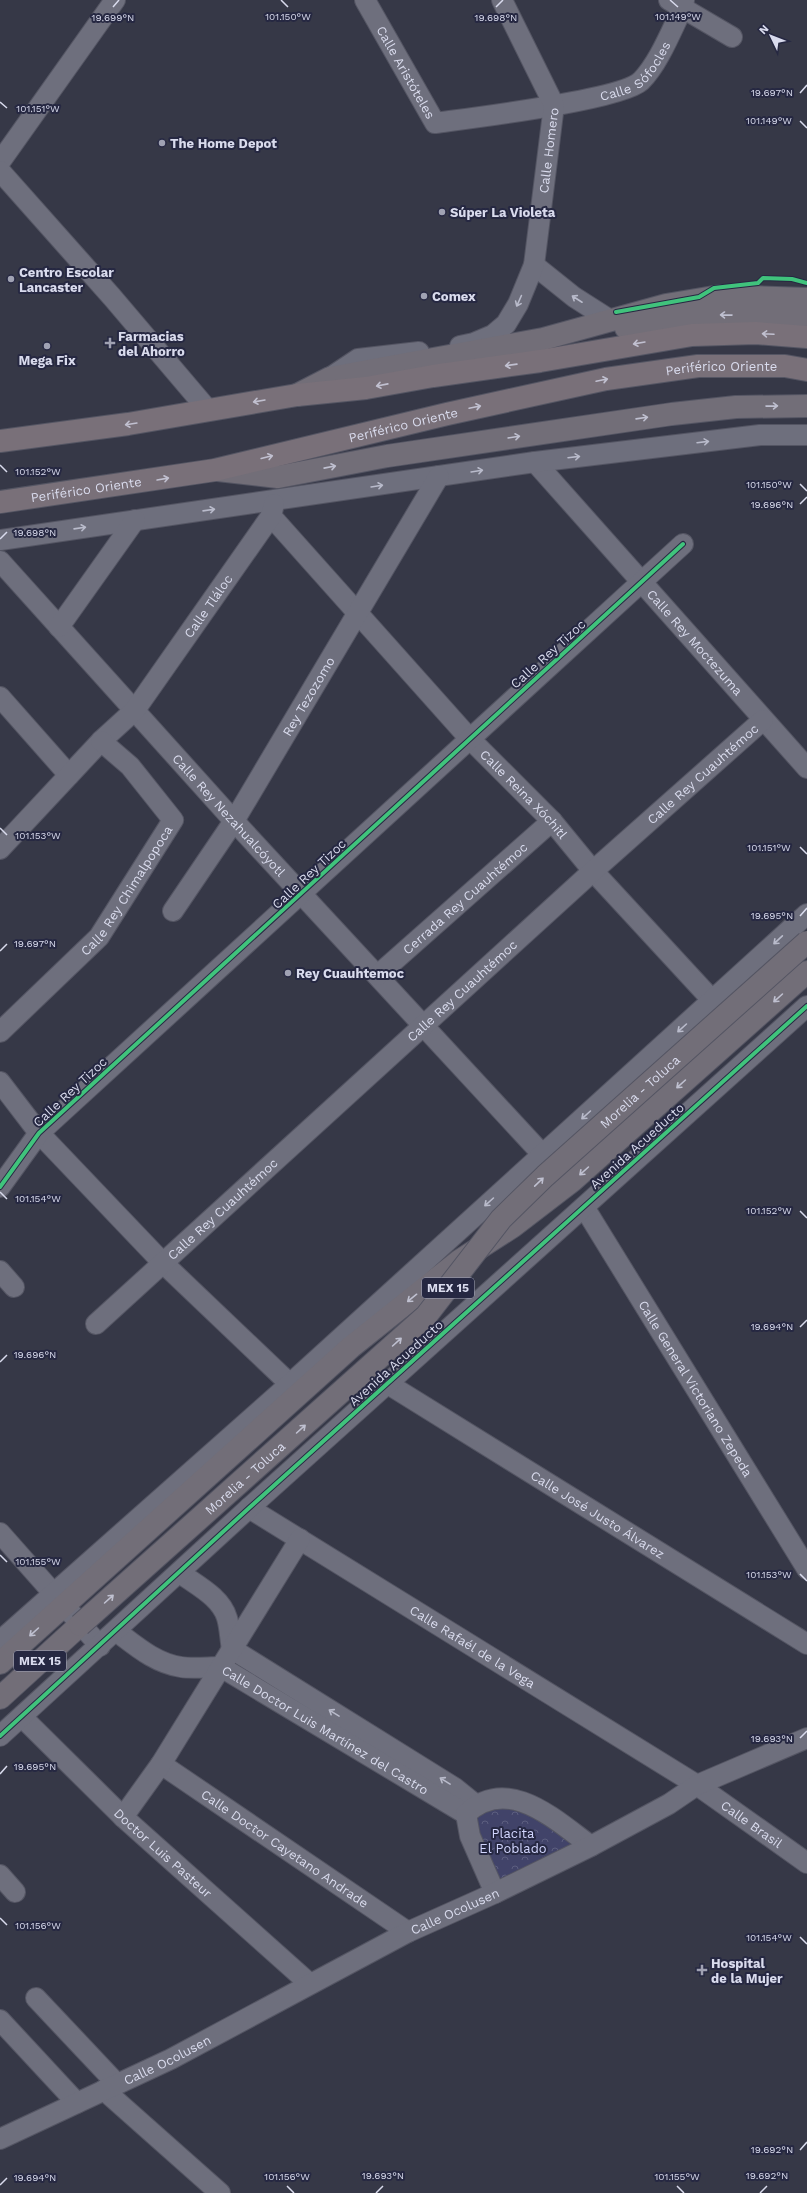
<svg xmlns="http://www.w3.org/2000/svg" width="807" height="2193" viewBox="0 0 807 2193" font-family="'Work Sans',sans-serif">
<style>
.park{fill:url(#park-crowns)}
.lines{fill:none;stroke-linecap:round;stroke-linejoin:round}
.minor-casing{stroke:#545563;stroke-width:22}
.major-casing{stroke:#545563;stroke-width:24}
.highway-casing{stroke:#545563;stroke-width:24}
.minor{stroke:#6e6f7d;stroke-width:20}
.major{stroke:#726e78;stroke-width:22}
.highway{stroke:#797079;stroke-width:22}
.major-bridge-casing{stroke:#545563;stroke-width:24;stroke-linecap:butt}
.major-bridge{stroke:#726e78;stroke-width:22}
.cycleway-casing{stroke:#262842;stroke-width:6}
.cycleway{stroke:#40c37c;stroke-width:4}
.oneway{stroke:#b9bbcb}
.oneway2{stroke:#bfc0d0}
.oneway3{stroke:#c1c0d0}
.ticks{fill:none;stroke:#d9dbed;stroke-width:1.5}
.poi-dot{fill:#a0a2b3;stroke:#262842;stroke-width:1.5}
.labels{text-anchor:middle;dominant-baseline:central;stroke-width:4;stroke-linejoin:round;paint-order:stroke}
.shield{fill:#262842;stroke:#a3a5ba;stroke-width:1}
.shield-label{font-size:12px;font-weight:bold;fill:#d9dbed}
.street-label{font-size:13px;fill:#d9dbed;stroke:#262842}
.poi-label{font-size:13px;font-weight:bold;fill:#d9dbed;stroke:#262842;text-anchor:start}
.park-label{font-size:13px;fill:#d2d6fe;stroke:#262842}
.ticks-label{font-size:10px;text-anchor:middle;fill:#d9dbed;stroke:#262842;stroke-width:4;stroke-linejoin:round;paint-order:stroke}
</style>
<defs>
<pattern id="park-crowns" width="20" height="18" patternUnits="userSpaceOnUse"><rect width="20" height="18" fill="#414369"/><path d="M2 6a3 3 0 1 1 6 0M12 15a3 3 0 1 1 6 0" fill="none" stroke="#5c5e7f"/></pattern>
</defs>
<rect width="100%" height="100%" fill="#363847"/>
<!-- park -->
<path class="park" d="M513,1804L576,1840L575,1847L495,1887L474,1823L480,1812Z"/>
<g class="lines">
<defs>
<g id="minor">
<path id="s1" d="M365,0L435,123C471,118 621,100 641,81C659,63 672,29 683,7L684,0"/>
<path d="M669,0L732,37"/>
<path d="M0,162L115,0"/>
<path d="M0,171L112,297L208,410"/>
<path d="M534,265L574,297L610,320"/>
<path id="s2" d="M460,346L474,343L493,335L506,324L518,304L534,265L554,105L502,0"/>
<path d="M331,377L358,359L419,352"/>
<path id="s3" d="M535,462L807,768"/>
<path id="s4" d="M271,516L470,739L552,821L593,871L713,1001"/>
<path d="M0,540L535,462L760,435H807"/>
<path id="s5" d="M0,561L234,821L542,1154"/>
<path d="M59,627L135,520"/>
<path d="M0,697L69,775"/>
<path id="s6" d="M0,849L101,741L135,710L271,516L274,504"/>
<path id="s7" d="M173,911L234,821L439,476"/>
<path id="s8" d="M378,975L552,821"/>
<path id="s9" d="M0,1032L99,937L173,820L130,766L101,741"/>
<path d="M0,1082L39,1133L162,1262L290,1384"/>
<path d="M0,1187L39,1133L683,544"/>
<path id="s10" d="M584,1207L807,1569"/>
<path d="M0,1271L14,1287"/>
<path id="s11" d="M96,1324L593,871L763,720"/>
<path id="s12" d="M388,1384L807,1644"/>
<path id="s13" d="M249,1508L697,1785L807,1863"/>
<path d="M0,1533L100,1646"/>
<path d="M180,1573C196,1585 221,1597 227,1618C230,1628 230,1639 232,1649L455,1788L476,1805"/>
<path id="s14" d="M116,1631C136,1646 155,1663 181,1667C193,1669 208,1667 221,1667L466,1814"/>
<path d="M0,1641L290,1384L807,914"/>
<path id="s15" d="M22,1717L123,1817L310,1984"/>
<path d="M0,1736L249,1508L807,1006"/>
<path id="s16" d="M161,1764L408,1932"/>
<path d="M123,1817L161,1764L300,1539"/>
<path d="M0,1875L15,1892"/>
<path d="M495,1893L470,1836L466,1814C508,1774 555,1820 591,1846"/>
<path d="M36,1998L117,2084"/>
<path d="M0,2020L77,2103"/>
<path d="M104,2090L220,2193"/>
<path id="s17" d="M0,2139L171,2059L408,1932L495,1893L591,1846L669,1804L697,1785L807,1738"/>
</g>
<path id="major" d="M626,328L721,314L776,317L807,321
M297,395L330,378L543,339L666,305L720,296L807,299
M218,470L278,477L387,456L672,414L736,407L807,406
M0,1663L351,1347L459,1261L512,1227L572,1181L807,972
M0,1698L80,1625"/>
<g id="highway">
<path d="M0,441L128,424L297,395L366,388L433,376L540,361L692,335L756,333L807,337"/>
<path id="s18" d="M0,502L215,470L447,414L606,379L698,366H785L807,370"/>
</g>
</defs>
<!-- minor casing -->
<use href="#minor" class="minor-casing"/>
<!-- major casing -->
<use href="#major" class="major-casing"/>
<!-- highway casing -->
<use href="#highway" class="highway-casing"/>
<!-- minor -->
<use href="#minor" class="minor"/>
<!-- major -->
<use href="#major" class="major"/>
<!-- highway -->
<use href="#highway" class="highway"/>
<defs>
<g id="major-bridge">
<path id="s19" d="M80,1625L426,1316L501,1219L545,1176L807,942"/>
</g>
</defs>
<!-- major-bridge casing -->
<use href="#major-bridge" class="major-bridge-casing"/>
<!-- major-bridge -->
<use href="#major-bridge" class="major-bridge"/>
<defs>
<path id="cycleway" d="M616,312L699,297L714,288L758,283L763,278L792,279L807,283
M0,1187L39,1133L683,544
M0,1736L249,1508L807,1006"/>
</defs>
<!-- cycleway casing -->
<use href="#cycleway" class="cycleway-casing"/>
<!-- cycleway -->
<use href="#cycleway" class="cycleway"/>
</g>
<!-- one-way arrows -->
<defs><path id="oneway-shaft" d="M-6 0H5M1.5-3L5.5 0L1.5 3" fill="none" stroke-width="1.6" stroke-linecap="round" stroke-linejoin="round"/></defs>
<g class="oneway">
<use href="#oneway-shaft" transform="translate(577 299) rotate(-147)"/>
<use href="#oneway-shaft" transform="translate(519 301) rotate(114)"/>
<use href="#oneway-shaft" transform="translate(703 442) rotate(-7)"/>
<use href="#oneway-shaft" transform="translate(574 457) rotate(-7)"/>
<use href="#oneway-shaft" transform="translate(477 471) rotate(-9)"/>
<use href="#oneway-shaft" transform="translate(377 486) rotate(-9)"/>
<use href="#oneway-shaft" transform="translate(209 510) rotate(-8)"/>
<use href="#oneway-shaft" transform="translate(80 528) rotate(-8)"/>
<use href="#oneway-shaft" transform="translate(778 940) rotate(137)"/>
<use href="#oneway-shaft" transform="translate(682 1028) rotate(138)"/>
<use href="#oneway-shaft" transform="translate(586 1115) rotate(138)"/>
<use href="#oneway-shaft" transform="translate(489 1202) rotate(138)"/>
<use href="#oneway-shaft" transform="translate(334 1713) rotate(-148)"/>
<use href="#oneway-shaft" transform="translate(445 1781) rotate(-148)"/>
</g>
<g class="oneway2">
<use href="#oneway-shaft" transform="translate(726 315) rotate(-179)"/>
<use href="#oneway-shaft" transform="translate(772 406) rotate(-1)"/>
<use href="#oneway-shaft" transform="translate(642 418) rotate(-8)"/>
<use href="#oneway-shaft" transform="translate(514 437) rotate(-9)"/>
<use href="#oneway-shaft" transform="translate(330 467) rotate(-11)"/>
<use href="#oneway-shaft" transform="translate(778 998) rotate(138)"/>
<use href="#oneway-shaft" transform="translate(681 1084) rotate(138)"/>
<use href="#oneway-shaft" transform="translate(584 1171) rotate(138)"/>
<use href="#oneway-shaft" transform="translate(539 1182) rotate(-44)"/>
<use href="#oneway-shaft" transform="translate(412 1298) rotate(141)"/>
<use href="#oneway-shaft" transform="translate(397 1342) rotate(-42)"/>
<use href="#oneway-shaft" transform="translate(301 1429) rotate(-42)"/>
<use href="#oneway-shaft" transform="translate(109 1599) rotate(-42)"/>
<use href="#oneway-shaft" transform="translate(34 1632) rotate(138)"/>
</g>
<g class="oneway3">
<use href="#oneway-shaft" transform="translate(768 334) rotate(-177)"/>
<use href="#oneway-shaft" transform="translate(639 343) rotate(170)"/>
<use href="#oneway-shaft" transform="translate(511 365) rotate(172)"/>
<use href="#oneway-shaft" transform="translate(602 380) rotate(-12)"/>
<use href="#oneway-shaft" transform="translate(382 385) rotate(169)"/>
<use href="#oneway-shaft" transform="translate(259 401) rotate(170)"/>
<use href="#oneway-shaft" transform="translate(475 407) rotate(-12)"/>
<use href="#oneway-shaft" transform="translate(131 424) rotate(171)"/>
<use href="#oneway-shaft" transform="translate(267 457) rotate(-14)"/>
<use href="#oneway-shaft" transform="translate(163 479) rotate(-10)"/>
</g>
<!-- ticks -->
<path class="ticks" d="M281,0L288,7M670,0L678,7M113,7L119,0M496,7L503,0M800,93L807,85M0,102L7,108M800,121L807,128M0,465L7,472M800,484L807,491M800,504L807,497M0,539L7,532M0,828L7,835M800,847L807,854M800,916L807,908M0,951L7,944M0,1192L7,1199M800,1211L807,1218M800,1327L807,1320M0,1362L7,1355M0,1555L7,1562M800,1574L807,1581M800,1738L807,1731M0,1774L7,1766M0,1918L7,1925M800,1937L807,1944M800,2150L807,2142M0,2185L7,2178M287,2186L294,2193M677,2186L684,2193M376,2193L383,2186M760,2193L767,2186"/>
<!-- markers -->
<g class="poi-dot">
<circle cx="162" cy="143" r="4"/>
<circle cx="442" cy="212" r="4"/>
<circle cx="11" cy="279" r="4"/>
<circle cx="424" cy="296" r="4"/>
<path d="M108 337h4v4h4v4h-4v4h-4v-4h-4v-4h4z"/>
<circle cx="47" cy="346" r="4"/>
<circle cx="288" cy="973" r="4"/>
<path d="M700 1964h4v4h4v4h-4v4h-4v-4h-4v-4h4z"/>
</g>
<g class="labels">
<!-- shield labels -->
<g class="shield">
<rect x="422" y="1278" width="52" height="20" rx="3"/>
<rect x="14" y="1651" width="52" height="20" rx="3"/>
</g>
<g class="shield-label">
<text x="448" y="1288">MEX 15</text>
<text x="40" y="1661">MEX 15</text>
</g>
<!-- street labels -->
<g class="street-label">
<text stroke="none"><textPath href="#s1" startOffset="354">Calle Sófocles</textPath></text>
<text stroke="none"><textPath href="#s1" startOffset="83">Calle Aristóteles</textPath></text>
<text stroke="none"><textPath href="#s2" startOffset="233">Calle Homero</textPath></text>
<text stroke="none"><textPath href="#s18" startOffset="735">Periférico Oriente</textPath></text>
<text stroke="none"><textPath href="#s18" startOffset="411">Periférico Oriente</textPath></text>
<text stroke="none"><textPath href="#s18" startOffset="87">Periférico Oriente</textPath></text>
<text stroke="none"><textPath href="#s6" startOffset="321">Calle Tláloc</textPath></text>
<text stroke="none"><textPath href="#s3" startOffset="241">Calle Rey Moctezuma</textPath></text>
<text transform="translate(548 654) rotate(-42)">Calle Rey Tizoc</text>
<text stroke="none"><textPath href="#s7" startOffset="254">Rey Tezozomo</textPath></text>
<text stroke="none"><textPath href="#s11" startOffset="819">Calle Rey Cuauhtémoc</textPath></text>
<text stroke="none"><textPath href="#s4" startOffset="376">Calle Reina Xóchitl</textPath></text>
<text stroke="none"><textPath href="#s5" startOffset="342">Calle Rey Nezahualcóyotl</textPath></text>
<text transform="translate(309 874) rotate(-43)">Calle Rey Tizoc</text>
<text stroke="none"><textPath href="#s9" startOffset="191">Calle Rey Chimalpopoca</textPath></text>
<text stroke="none"><textPath href="#s8" startOffset="116">Cerrada Rey Cuauhtémoc</textPath></text>
<text stroke="none"><textPath href="#s11" startOffset="495">Calle Rey Cuauhtémoc</textPath></text>
<text stroke="none"><textPath href="#s19" startOffset="775">Morelia - Toluca</textPath></text>
<text transform="translate(70 1092) rotate(-43)">Calle Rey Tizoc</text>
<text transform="translate(637 1146) rotate(-42)">Avenida Acueducto</text>
<text stroke="none"><textPath href="#s11" startOffset="171">Calle Rey Cuauhtémoc</textPath></text>
<text transform="translate(396 1363) rotate(-42)">Avenida Acueducto</text>
<text stroke="none"><textPath href="#s10" startOffset="213">Calle General Victoriano Zepeda</textPath></text>
<text stroke="none"><textPath href="#s19" startOffset="221">Morelia - Toluca</textPath></text>
<text stroke="none"><textPath href="#s12" startOffset="247">Calle José Justo Álvarez</textPath></text>
<text stroke="none"><textPath href="#s13" startOffset="263">Calle Rafaél de la Vega</textPath></text>
<text stroke="none"><textPath href="#s14" startOffset="237">Calle Doctor Luis Martínez del Castro</textPath></text>
<text stroke="none"><textPath href="#s13" startOffset="594">Calle Brasil</textPath></text>
<text stroke="none"><textPath href="#s16" startOffset="150">Calle Doctor Cayetano Andrade</textPath></text>
<text stroke="none"><textPath href="#s15" startOffset="196">Doctor Luis Pasteur</textPath></text>
<text stroke="none"><textPath href="#s17" startOffset="509">Calle Ocolusen</textPath></text>
<text stroke="none"><textPath href="#s17" startOffset="185">Calle Ocolusen</textPath></text>
</g>
<!-- poi labels -->
<g class="poi-label">
<text x="170" y="143">The Home Depot</text>
<text x="450" y="212">Súper La Violeta</text>
<text x="19" y="272">Centro Escolar<tspan x="19" dy="15">Lancaster</tspan></text>
<text x="432" y="296">Comex</text>
<text x="118" y="336">Farmacias<tspan x="118" dy="15">del Ahorro</tspan></text>
<text x="47" y="360" text-anchor="middle">Mega Fix</text>
<text x="296" y="973">Rey Cuauhtemoc</text>
<text x="711" y="1963">Hospital<tspan x="711" dy="15">de la Mujer</tspan></text>
</g>
<!-- park labels -->
<g class="park-label">
<text x="513" y="1833">Placita<tspan x="513" dy="15">El Poblado</tspan></text>
</g>
</g>
<g class="ticks-label">
<text x="288" y="20">101.150°W</text>
<text x="678" y="20">101.149°W</text>
<text x="113" y="21">19.699°N</text>
<text x="496" y="21">19.698°N</text>
<text x="772" y="96">19.697°N</text>
<text x="38" y="112">101.151°W</text>
<text x="769" y="124">101.149°W</text>
<text x="38" y="475">101.152°W</text>
<text x="769" y="488">101.150°W</text>
<text x="772" y="508">19.696°N</text>
<text x="35" y="536">19.698°N</text>
<text x="38" y="839">101.153°W</text>
<text x="769" y="851">101.151°W</text>
<text x="772" y="919">19.695°N</text>
<text x="35" y="947">19.697°N</text>
<text x="38" y="1202">101.154°W</text>
<text x="769" y="1214">101.152°W</text>
<text x="772" y="1330">19.694°N</text>
<text x="35" y="1358">19.696°N</text>
<text x="38" y="1565">101.155°W</text>
<text x="769" y="1578">101.153°W</text>
<text x="772" y="1742">19.693°N</text>
<text x="35" y="1770">19.695°N</text>
<text x="38" y="1929">101.156°W</text>
<text x="769" y="1941">101.154°W</text>
<text x="772" y="2153">19.692°N</text>
<text x="383" y="2179">19.693°N</text>
<text x="767" y="2179">19.692°N</text>
<text x="287" y="2180">101.156°W</text>
<text x="677" y="2180">101.155°W</text>
<text x="35" y="2181">19.694°N</text>
</g>
<!-- north arrow -->
<g transform="translate(771 36) rotate(313)" stroke="#262842" stroke-width="3" paint-order="stroke">
<path d="M0-3L7 15L0 10L-7 15Z" fill="#d9dbed"/>
<text y="-6" font-size="11" font-weight="bold" text-anchor="middle" fill="#d9dbed">N</text>
</g>
</svg>
